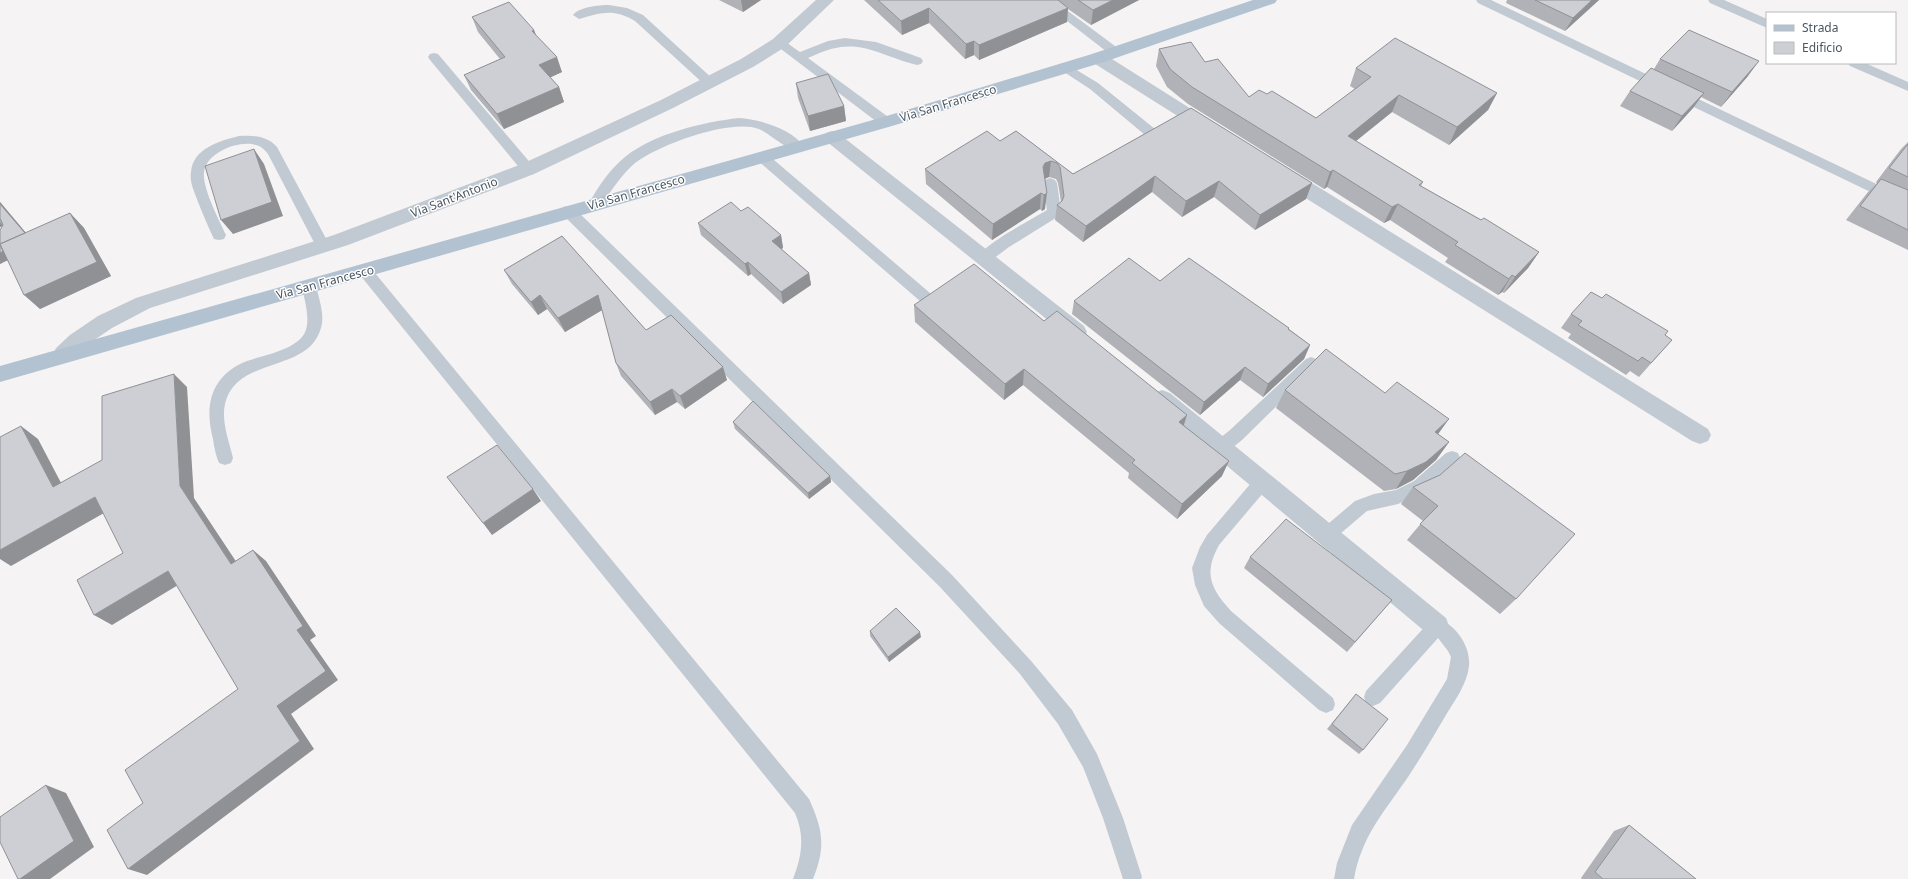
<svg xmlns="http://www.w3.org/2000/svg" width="1908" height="879" viewBox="0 0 1908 879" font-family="'Noto Sans',sans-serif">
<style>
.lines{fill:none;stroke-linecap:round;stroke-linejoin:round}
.service{fill:#c1cad2;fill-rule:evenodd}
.minor{fill:#c1cad2;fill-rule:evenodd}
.primary{fill:#b3c2d1;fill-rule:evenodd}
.wall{fill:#b0b2b7}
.shaded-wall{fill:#909195}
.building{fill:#cdcfd5;stroke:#909195}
.labels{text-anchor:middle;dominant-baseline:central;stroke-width:3;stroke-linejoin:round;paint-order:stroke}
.street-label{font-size:12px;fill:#4a5661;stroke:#fff}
</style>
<rect width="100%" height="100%" fill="#f5f3f3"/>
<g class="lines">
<!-- service -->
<path class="service" d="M1040,0H1053L1119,49L1121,52L1119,55H1111Z
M1476,0H1491L1908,199V210L1478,3Z
M1708,0H1724L1767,19V28L1710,3Z
M609,5L627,8L643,15L714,80L716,83L714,86H706L635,21C612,8 602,13 579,19L573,15C579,7 599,5 609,5Z
M845,38L876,42L921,58L923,61L921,64L917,65C871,53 857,34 808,58L891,119L892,122L891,125H881L773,43L775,40C784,38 792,47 800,52L828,41Z
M434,53L438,54L533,166L535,169L533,172L528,174L523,172L430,60L428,57L430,54Z
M1065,63L1098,83L1155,129L1156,132L1155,135H1145L1090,89L1061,70L1059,67L1061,64Z
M1848,63H1865L1908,82V91L1850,66Z
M739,118C759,119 793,129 804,147L802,150C790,154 771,134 759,129C731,118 658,145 635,163C621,175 611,191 601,206L596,208L591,206L589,203C598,187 610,169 625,157C653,134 703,122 739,118Z
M239,136C254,135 267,136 277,147L330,246L328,250L323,251L318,250L268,154C265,150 261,146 256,145C239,140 207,152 204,172C202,188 219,220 226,235L224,239L219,240L214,239C208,227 203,214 198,202C195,193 189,182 191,172C193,148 220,141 239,136Z
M762,152L767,154L930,293L932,297L930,301L925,303L920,301L757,160L755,157L757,154Z
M1050,178L1055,180L1057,183L1061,212L1059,216L1009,247L989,262L984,263L979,262L977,258C985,243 1031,220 1047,210L1043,183L1045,180Z
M568,206L573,207L952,575L1032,662L1072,710L1097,754L1123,818L1142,877L1141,879H1123L1103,818L1083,767L1058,724L1020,674L940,587L563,215L561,211L563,207Z
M365,266L370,267L809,799C823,830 826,847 813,879H793C802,856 805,836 795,813L360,275L358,271L360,267Z
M309,280L314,282L316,286C319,299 325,315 321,328C308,374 237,355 225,404C221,421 229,441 233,458L231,463L225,465L219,463C216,456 214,447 213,439C204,405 211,375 247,361C264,355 290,351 302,337C313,324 304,300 302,286L304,282Z
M1311,357L1316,359L1319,363L1316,367L1242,440L1227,452L1221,454L1215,452L1213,447L1215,442L1230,430L1306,359Z
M1452,451L1458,453L1460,458L1458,463L1426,491L1398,504L1367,511L1334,539L1328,542L1322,539L1320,534L1322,529L1355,501L1374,494L1396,490L1414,481L1446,453Z
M1263,474L1269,476L1271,481L1269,486L1219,545C1203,574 1211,589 1231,611L1333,698L1335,704L1333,710L1326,713L1319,710L1219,623L1204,606L1195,585L1192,568L1200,547L1207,535L1257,476Z
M1437,618C1455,624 1471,646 1469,666C1467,684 1455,700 1446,715C1433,737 1420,759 1406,780C1383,813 1361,838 1354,879H1334L1337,863L1352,825L1407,745L1447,679L1451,657L1448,651L1438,638L1380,703L1373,706L1366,703L1364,697L1366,691L1431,620Z"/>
<!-- minor -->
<path class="minor" d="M816,0H834L785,47L753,67L673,108L534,174L348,245L150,308L112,328L84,347L70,360L63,362L56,360L53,354L56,348L70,335L98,316L136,298L334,235L522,164L661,100L741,59L773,39Z
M1098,53L1104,54L1215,124L1218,128L1215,132L1209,134L1203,132L1092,62L1090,58L1092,54Z
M832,131L838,133L1084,326L1087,332L1084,338L1077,340L1070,338L826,141L823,137L826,133Z
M1284,169L1291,170L1708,429L1711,435L1708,441L1700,444L1692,441L1277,180L1275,175L1277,170Z
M1162,390L1170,393L1446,618L1449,626L1446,634L1437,637L1428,634L1154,405L1151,399L1154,393Z"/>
<!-- primary -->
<path class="primary" d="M1253,0H1277L1275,3L1104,62L892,126L0,382V366L880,118L1092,54Z"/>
</g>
<!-- wall -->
<path class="wall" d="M719,0H761L743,12Z
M864,0H1139L1091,25L1068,9L1067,22L979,60L974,55L965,59L929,23L902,35Z
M1507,0H1599L1565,31L1506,3Z
M472,17L534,30L536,36L562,72L550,77L559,87L564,102L504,129L471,90L464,75L500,59L478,32Z
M1159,49L1205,62L1249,97L1267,94L1316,118L1355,89L1350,86L1356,68L1497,93L1488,110L1449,145L1392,112L1356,141L1423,182L1421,186L1539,252L1528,268L1504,293L1502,292L1498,295L1445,262L1448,258L1390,220L1384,223L1327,187L1324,189L1188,104L1167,87L1156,66Z
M1660,59L1748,76L1721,107L1701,97L1693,108L1672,131L1620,106L1630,91L1654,69Z
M796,83L844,106L846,121L810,131L798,98Z
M1191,108L1312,183L1306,199L1255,230L1214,197L1182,217L1152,192L1083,242L1055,220L1057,205L1061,202L1058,183L1056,179L1049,177L1045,179V209L1042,211L1040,209L992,240L926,184L925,169L1000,141L1016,131L1073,174Z
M1908,142V250L1846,220L1868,192L1877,183L1876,182L1901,149Z
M0,202L26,233L70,213L84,228L111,276L40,309L7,260L0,264V230L3,226L0,227Z
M741,211L781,235L783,248L781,249L809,273L811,285L783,304L751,274L748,276L701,235L698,223Z
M562,236L646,330L727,380L685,409L677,402L655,415L621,376L616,363L602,310L565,332L547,309L538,315L512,284L504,270Z
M1160,281L1289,328V329L1310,345L1304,359L1263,397L1240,380L1200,415L1072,314L1074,301Z
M914,305L1044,321L1184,425L1222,476L1177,519L1128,478L1129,473L1023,385L1004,400L915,322Z
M1571,314L1665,335L1672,340L1639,377L1630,371L1626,375L1568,338L1571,334L1561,328Z
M1285,390L1438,434L1449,442L1436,460L1413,480L1396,489L1384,491L1276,408Z
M733,422L830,476L831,482L809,499L735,429Z
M1440,475L1516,599L1500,614L1407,540L1423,521L1401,504L1413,487Z
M1250,557L1392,600L1347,652L1244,568Z
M870,631L921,637L889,662L870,636Z
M1356,694L1363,750L1359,754L1327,729Z
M1629,825L1696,879H1582L1581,878L1614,831Z"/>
<!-- shaded-wall -->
<path class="shaded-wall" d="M741,0H761L743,12Z
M1113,0H1139L1091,25L1093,10Z
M1592,0H1599L1565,31L1573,18Z
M929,8V23L902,35L901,21Z
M1068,8L1067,22L979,60V45Z
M534,30L540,45L532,31Z
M974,41V55L965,59L966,44Z
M557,57L562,72L545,80L539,65Z
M1759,61L1748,76L1721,107L1732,92Z
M559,87L564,102L504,129L497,114Z
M1497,93L1488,110L1449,145L1457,127Z
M1704,93L1693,108L1672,131L1682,116Z
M1399,95L1392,112L1341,153L1348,136Z
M844,106L846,121L810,131L808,116Z
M254,149L264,164L283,216L233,234L221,220Z
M1051,161L1049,177L1044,179L1043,167L1045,163Z
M1333,170L1327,187L1324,189L1330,172Z
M1155,176L1152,192L1083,242L1086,226Z
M1219,181L1214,197L1182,217L1186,201Z
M1312,183L1306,199L1255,230L1260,215Z
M1041,193L1040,209L992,240L993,224Z
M1047,193L1045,209L1042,211L1044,195Z
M0,202L37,246L0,264V253L29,239L0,204Z
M1398,204L1390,220L1384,223L1392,207Z
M70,213L84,228L111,276L40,309L24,295Z
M0,222L3,226L0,227Z
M781,235L783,248L774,253L772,241Z
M1539,252L1528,268L1504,293L1515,277Z
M748,262L751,274L748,276L745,264Z
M809,273L811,285L783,304L781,292Z
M1512,275L1502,292L1498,295L1509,279Z
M540,295L547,309L538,315L531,302Z
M598,295L604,309L565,332L558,318Z
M1310,345L1304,359L1263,397L1268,384Z
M723,367L727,380L685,409L680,396Z
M1245,367L1240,380L1200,415L1204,402Z
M1024,369L1023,385L1004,400L1005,384Z
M174,374L187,387L194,498L245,575L231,564L180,486Z
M672,389L677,402L655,415L650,402Z
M1187,415L1182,431L1179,422Z
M1449,419L1436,437L1435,432Z
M21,426L38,439L69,498L53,487Z
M1449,442L1436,460L1413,480L1396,489L1407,471Z
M1229,461L1222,476L1177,519L1182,504Z
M830,476L831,482L809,499L808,493Z
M533,489L541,501L492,535L483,523Z
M95,497L111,509L11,566L0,559V550Z
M253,550L266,561L316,636L310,640L338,680L291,714L314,749L147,875L128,869L277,706L297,630Z
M168,571L183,582L112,625L94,615Z
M920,632L921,637L889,662L888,657Z
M46,785L66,793L94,847L50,879H20Z"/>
<!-- building -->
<path class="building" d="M878,0H1058L1068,8L979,45L974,41L966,44L929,8L901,21Z
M1078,0H1113L1093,10Z
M1535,0H1592L1573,18Z
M509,2L534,30L532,31L557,57L539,65L559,87L497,114L464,75L505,57L472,17Z
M1689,30L1759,61L1732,92L1660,59Z
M1395,38L1497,93L1457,127L1399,95L1348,136L1423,182L1419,185L1481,220L1484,218L1539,252L1515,277L1512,275L1509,279L1455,245L1458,242L1398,204L1392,207L1333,170L1330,172L1192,87L1170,69L1159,49L1191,42L1205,62L1218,59L1249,97L1259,90L1267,94L1272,91L1316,118L1371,77L1356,68Z
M1651,68L1704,93L1682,116L1630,91Z
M828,74L844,106L808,116L796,83Z
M1191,108L1312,183L1260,215L1219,181L1186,201L1155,176L1086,226L1057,205L1062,201L1064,196L1060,167L1057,163L1051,161L1045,163L1043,167L1047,193L1044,195L1041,193L993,224L925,169L987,131L1000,141L1016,131L1073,174Z
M1908,144V177L1889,168Z
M254,149L272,202L221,220L205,166Z
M1881,179L1908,190V230L1860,206Z
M731,202L741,211L748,207L781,235L772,241L809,273L781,292L748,262L745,264L698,223Z
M0,204L25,233L0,244V230L3,225L1,220L0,219Z
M70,213L97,262L24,295L0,244Z
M562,236L646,330L671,315L723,367L680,396L672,389L650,402L616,363L598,295L558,318L540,295L531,302L504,270Z
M0,245L3,251L0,253Z
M1129,258L1160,281L1189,258L1289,328L1288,329L1310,345L1268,384L1245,367L1204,402L1074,301Z
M974,264L1044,321L1057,311L1187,415L1179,422L1229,461L1182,504L1132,463L1135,460L1024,369L1005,384L914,305Z
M1591,292L1602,298L1606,294L1668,331L1665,335L1672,340L1651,363L1642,357L1638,361L1578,325L1582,321L1571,314Z
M1326,349L1385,393L1397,382L1449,419L1435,432L1449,442L1426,462L1407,471L1395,474L1285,390Z
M174,374L180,486L231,564L253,550L303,626L297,630L326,671L277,706L300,741L128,869L107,830L143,803L125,770L238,689L168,571L94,615L77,580L123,553L95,497L0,550V437L21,426L53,487L102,460V396Z
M753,401L830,476L808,493L733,422Z
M497,445L533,489L483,523L447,477Z
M1465,453L1575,534L1516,599L1420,524L1438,506L1413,487L1440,475Z
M1286,519L1392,600L1355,642L1250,557Z
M896,608L920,632L888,657L870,631Z
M1356,694L1388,719L1363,750L1332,724Z
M46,785L74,841L20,879H18L0,842V817Z
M1629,825L1696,879H1603L1595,872Z"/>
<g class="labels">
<!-- street labels -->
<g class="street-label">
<text transform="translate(948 103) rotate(-17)">Via San Francesco</text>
<text transform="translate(636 192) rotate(-16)">Via San Francesco</text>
<text transform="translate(454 197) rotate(-21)">Via Sant'Antonio</text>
<text transform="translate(325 282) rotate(-15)">Via San Francesco</text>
</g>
</g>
<!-- legend -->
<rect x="1766" y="12" width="130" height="52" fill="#ffffff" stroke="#b7bbc0"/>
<rect x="1774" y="25" width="20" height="6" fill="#b3c2d1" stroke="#b7bbc0"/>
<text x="1802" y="32" font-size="12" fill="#4a5661">Strada</text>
<rect x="1774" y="42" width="20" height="12" fill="#cdcfd5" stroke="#b7bbc0"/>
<text x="1802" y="52" font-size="12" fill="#4a5661">Edificio</text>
</svg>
